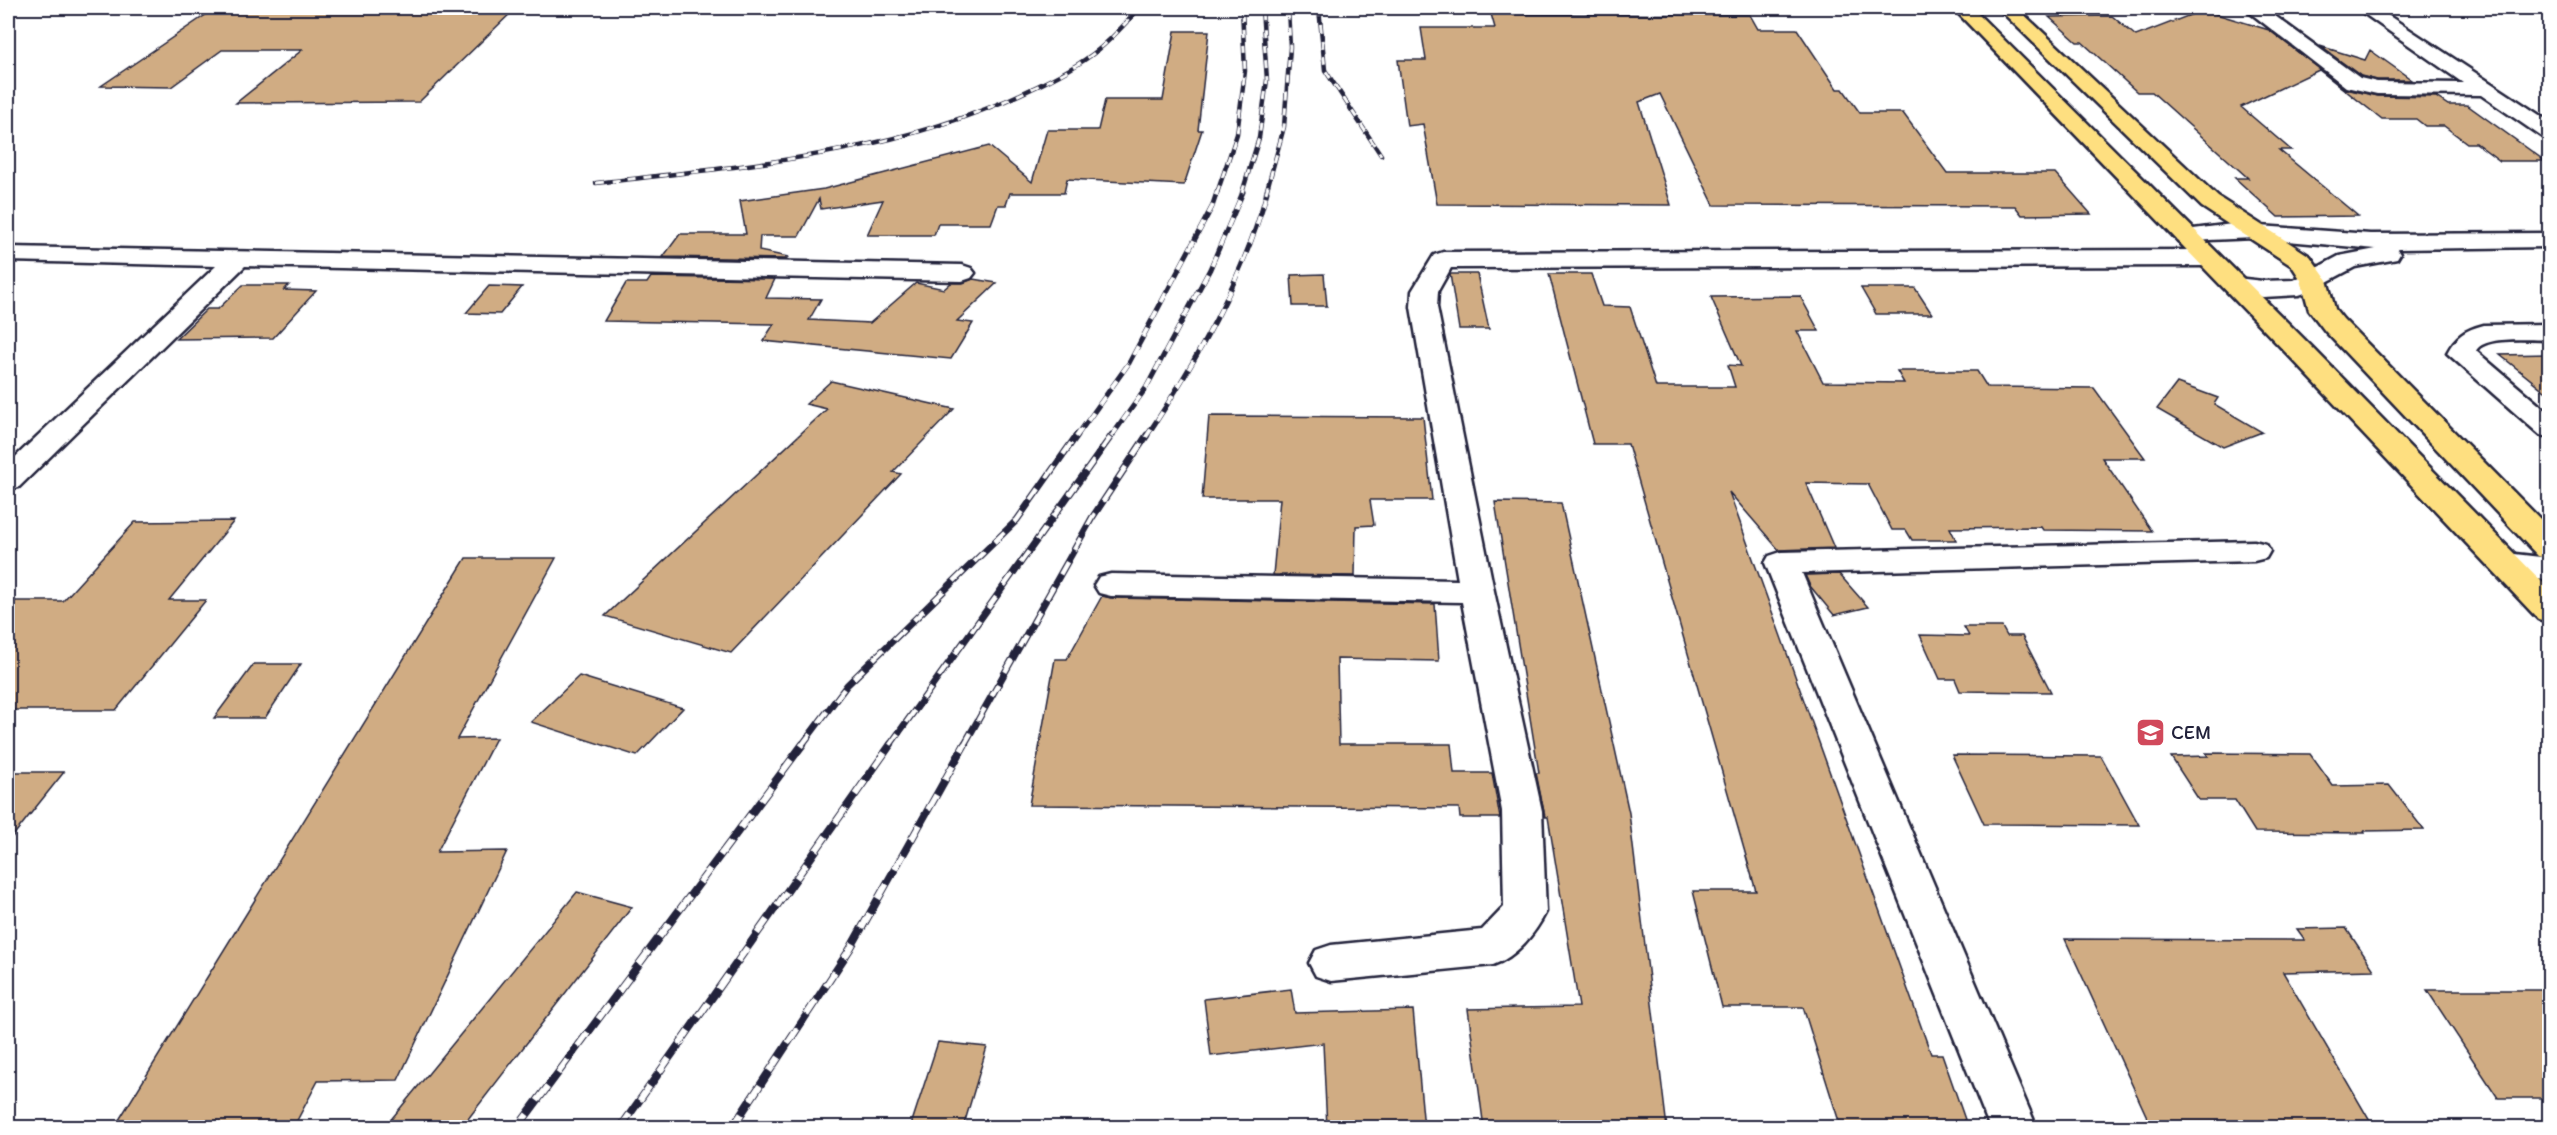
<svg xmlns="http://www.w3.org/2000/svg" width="2557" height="1135" viewBox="0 0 2557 1135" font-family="Itim,sans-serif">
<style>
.building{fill:#d0ac83;stroke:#22223b;stroke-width:1.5}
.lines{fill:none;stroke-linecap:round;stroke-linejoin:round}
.minor-casing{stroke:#22223b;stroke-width:5}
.highway-casing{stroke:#22223b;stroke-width:5}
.minor{fill:#fff;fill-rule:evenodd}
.highway{fill:#fedf80;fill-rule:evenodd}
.rail-far3-casing{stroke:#22223b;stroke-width:4.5}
.rail-far2-casing{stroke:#22223b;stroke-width:5}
.rail-far1-casing{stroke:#22223b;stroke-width:7}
.rail-casing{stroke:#22223b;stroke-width:8}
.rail-far3{stroke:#fff;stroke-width:3;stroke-dasharray:8;stroke-linecap:butt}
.rail-far2{stroke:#fff;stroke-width:4;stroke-dasharray:10;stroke-linecap:butt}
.rail-far1{stroke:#fff;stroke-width:4.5;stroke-dasharray:14;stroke-linecap:butt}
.rail{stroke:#fff;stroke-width:6;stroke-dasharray:17;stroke-linecap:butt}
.labels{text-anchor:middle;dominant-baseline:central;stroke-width:5;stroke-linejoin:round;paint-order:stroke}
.poi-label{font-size:20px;fill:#22223b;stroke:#fff;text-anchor:start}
</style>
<rect width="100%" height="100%" fill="#fff"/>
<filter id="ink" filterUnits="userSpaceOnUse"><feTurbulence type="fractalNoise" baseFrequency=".0167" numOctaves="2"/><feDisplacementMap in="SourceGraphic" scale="12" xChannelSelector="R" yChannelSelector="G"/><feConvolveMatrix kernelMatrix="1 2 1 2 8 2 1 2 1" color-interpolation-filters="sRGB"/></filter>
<g filter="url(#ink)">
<!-- building -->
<path class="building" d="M216,8H516L419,102L236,103L302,50H222L171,87L101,86Z
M2203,10L2269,30L2346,89L2377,96L2436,97L2448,105H2467L2545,161H2500L2476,143H2467L2444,126H2425L2416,119H2382L2319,70L2241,107L2291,150H2279L2358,216L2278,217L2235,178H2248L2152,92H2137L2082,42H2077L2049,17L2112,16L2136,36Z
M1491,14L1750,15L1758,29H1797L1837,89H1843L1860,113H1903L1947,173H2055L2091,214L2022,215L2015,206L1714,205L1660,94L1639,102L1671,205L1437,204L1423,124L1407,126L1398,60H1426L1421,28H1495Z
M1175,31H1209L1198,130H1202L1184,185L1067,179L1064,193H1010L1006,205H998L991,224H938L934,235H867L883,200L821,209L819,199L799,236H760L759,251L788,257L786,259L663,257L680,234H746L740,201L824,189L989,146L1032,182L1047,130H1098L1105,100H1163Z
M2320,46L2365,60L2370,50L2412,80H2377L2361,76Z
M1324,274L1327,306H1293L1291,275Z
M1450,274H1477L1489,329H1459Z
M1549,274H1591L1602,306L1630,307L1656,387H1735L1728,365L1741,366L1711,297L1800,296L1819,331H1797L1823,382L1904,383L1897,371H1977L1987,387L2094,388L2145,458H2102L2152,531L2043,530L2041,527L1950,528L1956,540H1912L1906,530H1892L1868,484L1806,483L1834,548L1779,550L1729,492L1931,1054H1942L1968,1128H1841L1803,1007H1722L1693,891H1756L1628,444H1593Z
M651,277L775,279L766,298L821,299L809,320L870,323L916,283L944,289L951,283H963L973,279L997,283L957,321L973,323L951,359L763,341L774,324L604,321L626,283H647Z
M243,285H289L284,290L316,291L273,338L176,339L207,309H218Z
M489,286L522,287L500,314L466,313Z
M1861,288H1915L1932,314H1876Z
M2550,354V395L2500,355Z
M831,381L954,409L893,472L901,474L731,653L605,616L827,409L806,404Z
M2177,383L2218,398L2214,404L2262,432L2223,447L2157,409Z
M1209,416L1423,417L1432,500H1370L1374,525L1356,526L1355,576L1273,575L1280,499H1202Z
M1495,502L1561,503L1629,813L1667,1128H1484L1468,1009L1579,1007L1548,817H1545L1536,773H1539Z
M234,521L169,600H206L116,710H8V601H63L135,522Z
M466,558H556L457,739L496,738L437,852L507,851L398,1080L318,1081L293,1128H114Z
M1839,574L1868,607L1834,615L1810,586L1805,575Z
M1102,596L1111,598L1435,604L1439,661L1337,659L1339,744H1451L1454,773H1492L1500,818H1460L1459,808L1029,805L1055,659H1067Z
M1964,627H2002L2007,636H2022L2051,692L1960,691L1955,679H1940L1920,635L1969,636Z
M254,664H301L265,718H214Z
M579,676L683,708L637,756L531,722Z
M2206,753L2310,754L2333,786L2389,785L2424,830L2364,831L2365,833L2255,832L2235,800H2199L2171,757L2208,756Z
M1952,755L2101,756L2139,825L1984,824Z
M8,772H64L8,842Z
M577,892L632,907L461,1128H384Z
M2346,928L2374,970L2283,972L2374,1128H2152L2065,939L2305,940L2297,929Z
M1291,989L1295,1013L1413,1010L1424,1128H1327L1323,1043L1211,1056L1204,999Z
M2427,990H2550V1098H2498Z
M938,1042L987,1047L963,1128H910Z"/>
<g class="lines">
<defs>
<path id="minor" d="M2244,8H2264L2360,78L2377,82L2463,83L2356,8H2377L2550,122V138L2542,137L2481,95L2377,94L2346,87Z
M2232,224L2370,234L2550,233V247L2397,249L2400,254L2397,259L2355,267L2308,292L2299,295L2263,297L2227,291L2223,286L2227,281L2236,278L2263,281L2294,280L2339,256L2376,249L2255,238L2209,240L2187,243L2178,241L2175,236L2178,231Z
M8,247L962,265L971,268L975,273L971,278L962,281L245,266L19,487L8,489V464L216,266L8,261Z
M2208,250L2217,253L2221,258L2217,263L2208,266L1451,268L1438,291L1437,307L1494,591L1542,811L1546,912C1535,934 1516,957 1493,965L1331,981L1316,976L1309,963L1316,950L1331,945L1482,930L1504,907L1502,811L1462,602L1111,596L1099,593L1094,585L1099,577L1111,574L1458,580L1411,307L1412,291L1434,255L1443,252Z
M2550,324V340C2532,340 2483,335 2476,351L2550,414V438L2540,435L2447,353C2456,336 2465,330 2484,325Z
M2254,541L2266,544L2270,551L2266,558L2254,561L1802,573L2037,1128H1990L1765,563L1769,556L1781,552Z
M2506,553L2550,558V580L2494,571L2490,564L2494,557Z"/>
<path id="highway" d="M1953,8H1972L2314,349L2550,590V622L2538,619L2294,361Z
M1998,8H2017L2218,197L2310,256L2327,280L2335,309L2343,319L2550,529V559L2538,556L2325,331L2309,310L2301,280L2292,266L2202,207Z"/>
</defs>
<!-- minor casing -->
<use href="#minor" class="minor-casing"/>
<!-- highway casing -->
<use href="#highway" class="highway-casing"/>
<!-- minor -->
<use href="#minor" class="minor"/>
<!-- highway -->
<use href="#highway" class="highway"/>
<defs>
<path id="rail-far3" d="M1319,8L1325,70L1381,155
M596,183C741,166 894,155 1027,91C1051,80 1077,67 1098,50C1113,38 1126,22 1140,8
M1217,193L1237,134L1245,71L1242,8
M1242,193L1259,138L1267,80L1262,8
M1266,193L1284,127L1290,47L1288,8"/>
<path id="rail-far2" d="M1076,437L1129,363L1212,207L1217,192
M1111,437L1146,388L1210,269L1243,192
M1146,437C1196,362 1243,279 1267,192"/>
<path id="rail-far1" d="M802,745L847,685L1017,520L1077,435
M890,745L1112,435
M964,745L1092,518L1147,435"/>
<path id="rail" d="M517,1128L803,744
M620,1128L891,744
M732,1128L850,949L965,744"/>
</defs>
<!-- rail-far3 casing -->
<use href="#rail-far3" class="rail-far3-casing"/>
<!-- rail-far2 casing -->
<use href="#rail-far2" class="rail-far2-casing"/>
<!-- rail-far1 casing -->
<use href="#rail-far1" class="rail-far1-casing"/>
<!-- rail casing -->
<use href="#rail" class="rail-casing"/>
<!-- rail-far3 -->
<use href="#rail-far3" class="rail-far3"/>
<!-- rail-far2 -->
<use href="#rail-far2" class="rail-far2"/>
<!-- rail-far1 -->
<use href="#rail-far1" class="rail-far1"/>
<!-- rail -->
<use href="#rail" class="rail"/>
</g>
</g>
<!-- icons -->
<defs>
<symbol id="school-square" viewBox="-11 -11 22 22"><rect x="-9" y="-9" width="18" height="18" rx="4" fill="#d1495b" stroke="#fff"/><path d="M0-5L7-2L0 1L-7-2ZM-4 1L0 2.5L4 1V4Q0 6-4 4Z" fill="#fff"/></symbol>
</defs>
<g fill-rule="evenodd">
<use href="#school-square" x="2134" y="716" width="33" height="33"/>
</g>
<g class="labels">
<!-- poi labels -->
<g class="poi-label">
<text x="2171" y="732">CEM</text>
</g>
</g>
<!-- margin -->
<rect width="2557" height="1135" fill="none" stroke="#fff" stroke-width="30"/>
<rect x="15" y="15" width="2527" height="1105" fill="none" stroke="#22223b" stroke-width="2" filter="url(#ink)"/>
</svg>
